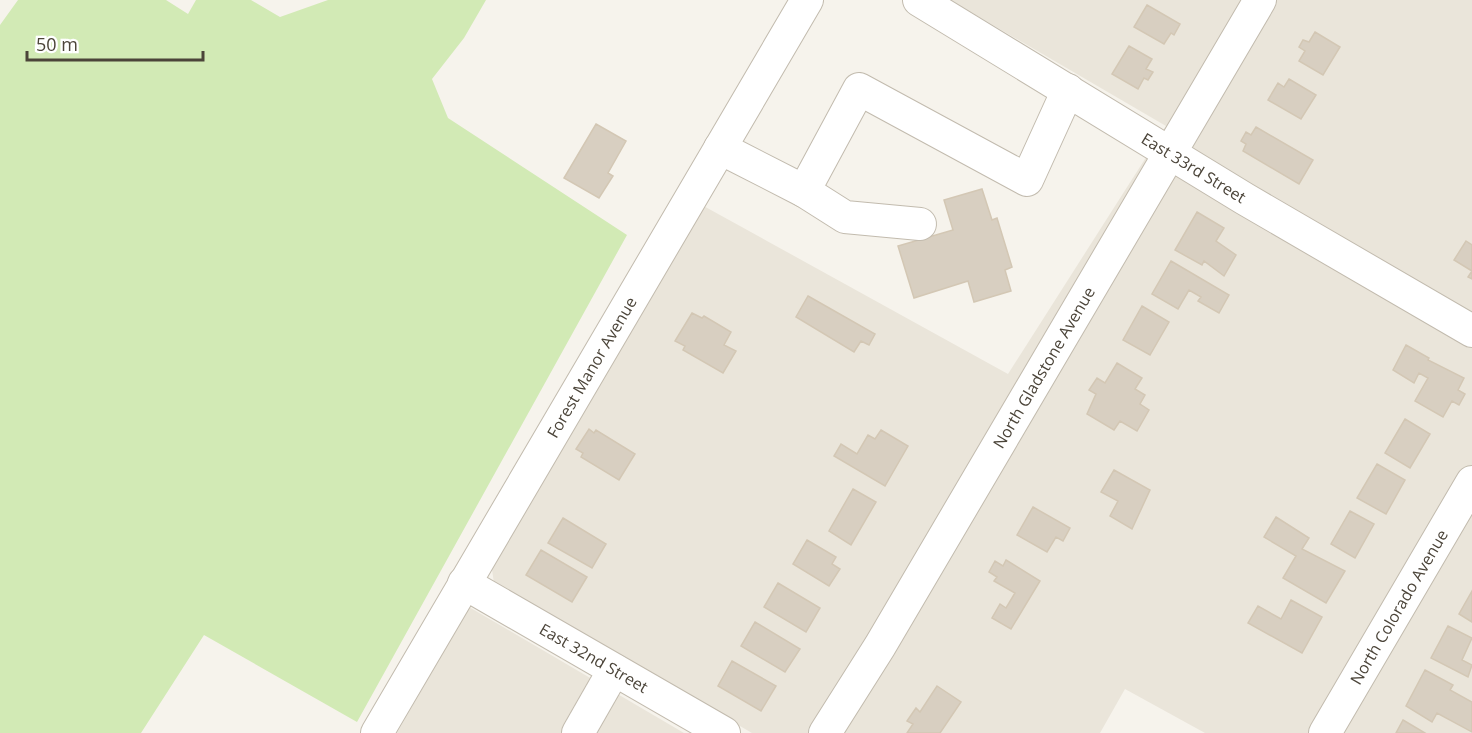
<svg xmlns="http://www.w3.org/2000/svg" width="1472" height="733" viewBox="0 0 1472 733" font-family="'Open Sans',sans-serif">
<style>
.residential{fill:#eae5da}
.green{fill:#d2eab5}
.building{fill:#d8cfc1;stroke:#d3c7b4;stroke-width:1.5}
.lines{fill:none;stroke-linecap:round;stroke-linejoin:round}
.minor-casing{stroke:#c2bbae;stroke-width:34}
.minor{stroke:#fff;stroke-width:32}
.labels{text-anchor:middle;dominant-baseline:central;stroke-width:4.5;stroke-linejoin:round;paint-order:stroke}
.street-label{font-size:16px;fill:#4b4439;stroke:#fff}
</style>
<rect width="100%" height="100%" fill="#f6f3ec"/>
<!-- residential -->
<path class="residential" d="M950,0H1472V733H1205L1125,689L1100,733H752L494,583L491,563L700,204L1008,374L1166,126Z
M469,607L684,733H397Z"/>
<!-- green -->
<path class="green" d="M18,0H166L188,14L196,0H251L280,17L328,0H486L464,38L432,79L448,118L627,235L357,722L204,635L141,733H0V25Z"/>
<!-- building -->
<path class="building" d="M1147,5L1180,24L1174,35L1171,33L1164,44L1134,27Z
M1315,32L1340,47L1323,75L1299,61L1305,51L1299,47L1303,40L1309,42Z
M1129,46L1152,59L1146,69L1153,72L1148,80L1144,78L1138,89L1112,74Z
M1289,79L1316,95L1301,119L1268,100L1278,83L1284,87Z
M596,124L626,141L608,173L613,176L599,198L564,178Z
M1256,127L1313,160L1299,184L1243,151L1246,144L1241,141L1246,132L1251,135Z
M982,189L992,220L997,218L1012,267L1005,270L1011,291L974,302L968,281L914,298L898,246L953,230L944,200Z
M1197,212L1224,228L1216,241L1236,255L1224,276L1204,261L1202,265L1175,250Z
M1466,241L1472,245V279L1468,277L1472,271L1454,260Z
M1171,261L1229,295L1219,313L1198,301L1201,297L1189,290L1178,309L1152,294Z
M808,296L875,334L869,345L861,341L854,352L796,317Z
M1142,306L1169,322L1150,355L1123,340Z
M692,313L702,318L704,316L731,332L724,345L736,351L723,373L683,350L685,346L675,341Z
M1406,345L1429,358L1428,360L1464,378L1458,390L1465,394L1459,405L1452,401L1443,417L1415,401L1428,378L1419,373L1414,383L1393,370Z
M1117,363L1142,378L1135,389L1145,395L1140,404L1149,410L1137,431L1120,421L1114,430L1087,414L1096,394L1089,390L1097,378L1105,383Z
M1405,419L1430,434L1410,468L1385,453Z
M589,429L594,433L596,430L635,454L619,480L581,457L583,453L576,449Z
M881,430L908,446L885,486L834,456L841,444L857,454L868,435L875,439Z
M1377,464L1405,480L1386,514L1357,498Z
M1114,470L1150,490L1132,529L1110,516L1118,501L1101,492Z
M853,489L876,502L851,545L829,531Z
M1033,507L1070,528L1063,541L1056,537L1047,552L1017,535Z
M1350,511L1374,524L1355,558L1331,544Z
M1276,517L1309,538L1302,549L1345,571L1326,603L1283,578L1296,556L1264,537Z
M563,518L606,544L592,568L548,543Z
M807,540L836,557L832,564L840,569L829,586L793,564Z
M541,550L587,577L572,602L526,575Z
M1006,560L1040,581L1011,629L992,618L1000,604L1006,608L1015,593L994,581L997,577L989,572L995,561L1003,566Z
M778,583L820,608L806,632L764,607Z
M1472,591V622L1459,614Z
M1291,600L1322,617L1302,653L1248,623L1258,606L1281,619Z
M755,622L800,649L785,672L741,646Z
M1448,626L1472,638L1462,660L1472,665L1468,677L1431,658Z
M732,661L776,686L761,711L718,686Z
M1425,670L1453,685L1450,690L1472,702V732L1437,713L1432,722L1406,706Z
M937,686L961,702L940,733H907L913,724L907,721L916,708L920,712Z
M1403,720L1425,733H1396Z"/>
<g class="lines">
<defs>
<g id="minor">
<path id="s1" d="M919,0L1245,199L1472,331"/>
<path d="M720,148L804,191L859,89L1027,180L1068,90"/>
<path d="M804,191L845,217L920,224"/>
<path id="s2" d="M464,583L724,733"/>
<path id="s3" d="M377,733L807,0"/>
<path d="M578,733L614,670"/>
<path id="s4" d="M825,733L880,646L1260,0"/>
<path id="s5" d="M1325,733L1472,482"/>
</g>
</defs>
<!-- minor casing -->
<use href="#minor" class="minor-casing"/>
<!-- minor -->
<use href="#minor" class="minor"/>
</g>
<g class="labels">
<!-- street labels -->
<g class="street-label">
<text stroke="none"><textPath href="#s1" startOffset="322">East 33rd Street</textPath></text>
<text stroke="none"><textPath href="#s3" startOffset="424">Forest Manor Avenue</textPath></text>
<text stroke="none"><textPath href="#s4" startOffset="426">North Gladstone Avenue</textPath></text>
<text stroke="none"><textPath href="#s5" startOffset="146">North Colorado Avenue</textPath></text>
<text stroke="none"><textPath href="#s2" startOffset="150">East 32nd Street</textPath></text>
</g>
</g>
<!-- scale -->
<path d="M27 51v9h176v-9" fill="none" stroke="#4b4439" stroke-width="3"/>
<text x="36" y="51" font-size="18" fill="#4b4439" stroke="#ffffff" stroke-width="4.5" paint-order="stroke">50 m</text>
</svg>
